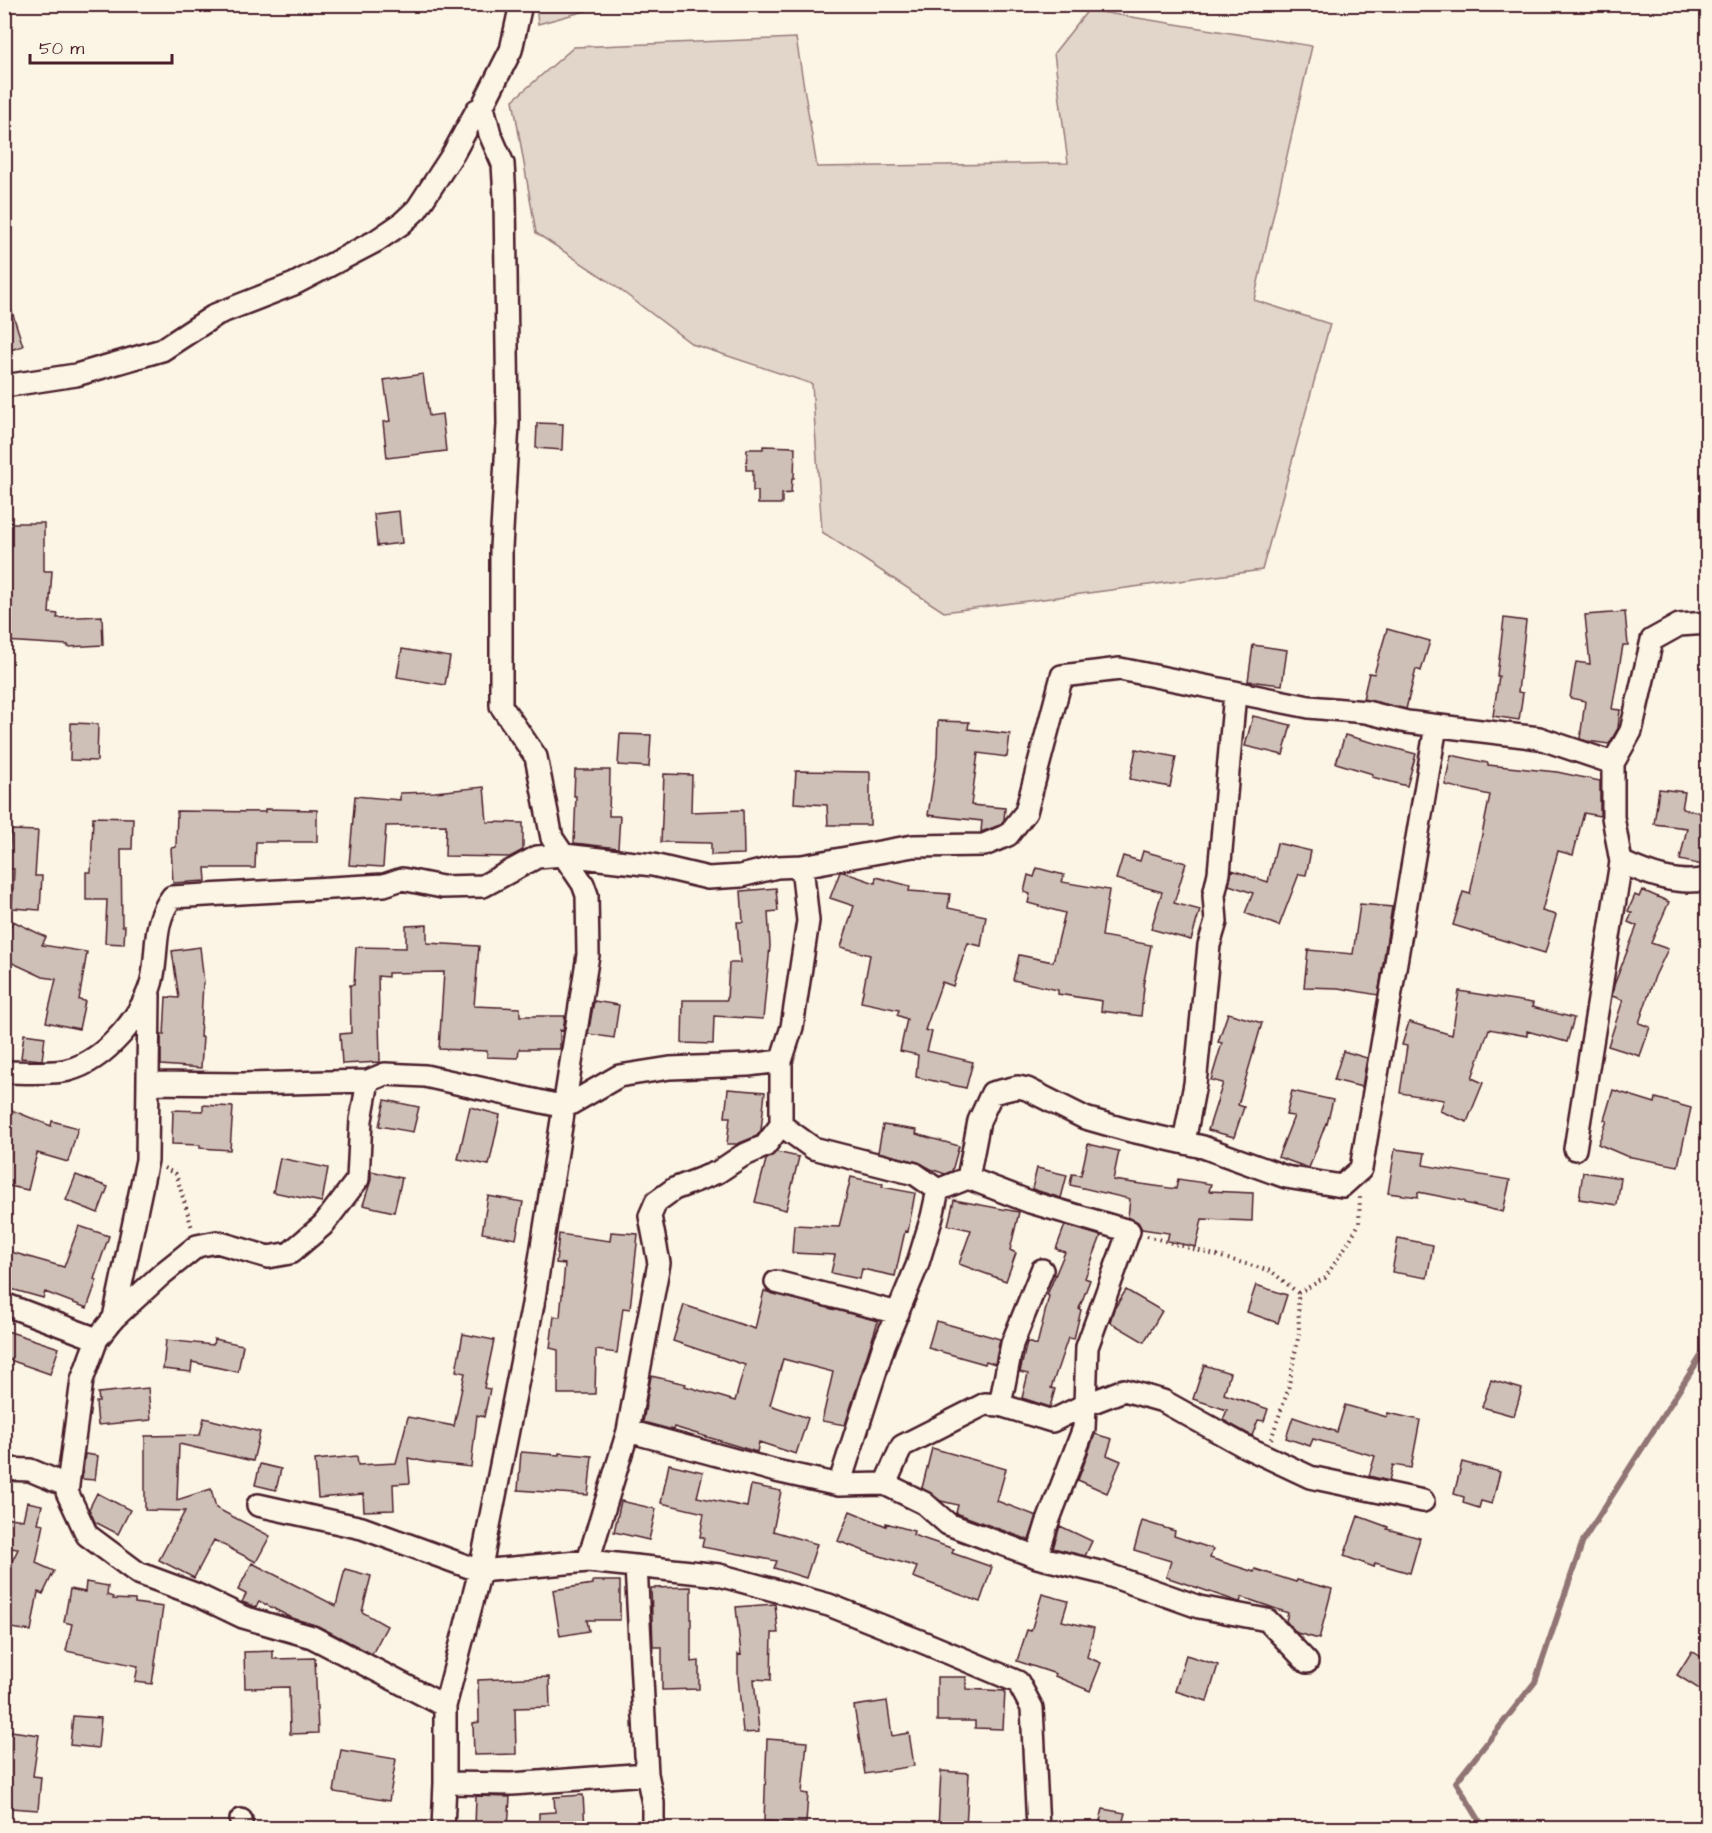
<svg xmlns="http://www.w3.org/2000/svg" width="1712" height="1833" viewBox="0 0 1712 1833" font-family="'Architects Daughter',sans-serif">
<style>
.green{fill:#e2d5ca;stroke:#967a7a;stroke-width:1.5}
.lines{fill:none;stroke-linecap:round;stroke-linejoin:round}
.stream{stroke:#917474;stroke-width:6}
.building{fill:#cfc0b7;stroke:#4a1f2b;stroke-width:1.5}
.minor-casing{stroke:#4a1f2b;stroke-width:26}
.path{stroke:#4a1f2b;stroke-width:4;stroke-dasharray:1.5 4.5;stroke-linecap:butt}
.minor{stroke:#fcf5e5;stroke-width:21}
</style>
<rect width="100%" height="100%" fill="#fcf5e5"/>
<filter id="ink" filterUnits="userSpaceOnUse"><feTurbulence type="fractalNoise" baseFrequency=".0167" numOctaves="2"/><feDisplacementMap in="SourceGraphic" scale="12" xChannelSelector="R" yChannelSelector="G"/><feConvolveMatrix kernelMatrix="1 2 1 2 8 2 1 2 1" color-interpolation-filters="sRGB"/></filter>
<g filter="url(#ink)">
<!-- green -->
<path class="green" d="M536,5V4L607,5L538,24Z
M1088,10L1312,46L1254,300L1330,324L1262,570L944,612L822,532L812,384L692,344L607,280L536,233L513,100L574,47L796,38L817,167L1068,163L1054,53Z"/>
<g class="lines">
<!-- stream -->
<path class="stream" d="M1484,1828L1456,1782L1535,1682L1583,1541L1708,1345"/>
</g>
<!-- building -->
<path class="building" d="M8,299L23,346L4,352V300Z
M423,374L429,416L442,414L446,451L387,458L383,422L390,421L384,380Z
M537,423L563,424L562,450L536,448Z
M763,446L795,447L794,478H792L791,493L782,494V504H758V491H753V470H746L747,449H763Z
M399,511L402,543L377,546L374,514Z
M4,523H44V571H52L49,613L58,614L57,618L102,616L103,645L68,647V645L4,641Z
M1625,612L1628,645H1623L1612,709L1620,710L1618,728L1609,744L1587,741L1580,739L1585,701L1570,698L1576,662L1590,664L1585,615Z
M1504,618L1526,621L1518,692L1523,693L1519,720L1493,716L1499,676H1497Z
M1387,629L1430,641L1421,671L1416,669L1406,709L1363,699L1369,673L1374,674Z
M1253,645L1287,650L1282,685L1248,681Z
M402,649L450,657L445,685L397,677Z
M1253,716L1291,725L1283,755L1245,746Z
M938,721L969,722L968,729L1010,734L1007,757L978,753L971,805L1005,808L1004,820L1000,825L981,832L982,821L928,815L937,756Z
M71,723L98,724L97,761L70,760Z
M620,734L651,735L649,767L618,765Z
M1345,735L1416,754L1407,786L1372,777L1373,774L1336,763Z
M1136,749L1176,757L1170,787L1130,779Z
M1451,755L1488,763V765L1557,772L1600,781V816L1584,813L1573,855L1558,851L1542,911L1556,915L1545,953L1453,925L1463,892L1470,894L1490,795L1445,785Z
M575,770H610L609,816H620L618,848L574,843L576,796H574Z
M796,771L870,772V825H828L827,805L794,803Z
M664,774L692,775L691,812L743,810L744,854L711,855V843L661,842Z
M484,787L487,822L523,823V850L510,857L445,856L446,825L386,826L383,867L349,865L355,796L400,800V793L435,792Z
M1659,789L1685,792L1682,809L1707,814V866L1680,860L1687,828L1654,824Z
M265,809L317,810V842H256L255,868H205L206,881L173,883L171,848L176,847L177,811L265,812Z
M93,817L133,818L132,849H121L122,926H125L124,944L105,943L107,900H86V872H91Z
M11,830L38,831L35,876H42L40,910L12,908L14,869H8Z
M1277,843L1311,851L1306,875L1299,874L1279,926L1245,913L1253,893L1229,885L1232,870L1268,882Z
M1143,851L1186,863L1174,903L1200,910L1191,940L1151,929L1162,892L1116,879L1123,856L1140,861Z
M1037,868L1064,875L1062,882L1109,890L1102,936L1151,945L1143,986L1144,987L1141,1016L1101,1011L1102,1001L1058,994V990L1013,980L1019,955L1053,962L1065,913L1028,903L1030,894L1024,892L1028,875L1034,877Z
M840,872H843L875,883L876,877L910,886L909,891L950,894L948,908L986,916L981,946L968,943L953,986L942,982L925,1030L932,1032L927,1051L973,1062L966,1088L916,1077L918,1055L900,1051L907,1019L897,1015L899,1010L861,1002L870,955L841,947L854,906L830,898Z
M776,888L778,911L768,912L770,946L763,1019L714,1016L713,1044L682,1043L683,1000H727L729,963H740L737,922H743L741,891Z
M1642,890L1669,902L1651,943L1668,949L1655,976L1639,1023L1650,1027L1640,1056L1608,1046L1623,1000L1612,996L1614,985L1637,926L1628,922L1632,913L1628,911L1635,895L1639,897Z
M1360,904L1392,907L1378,995L1338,988L1304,987L1308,950L1353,954Z
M13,921L46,937L42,945L87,952L79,1000L85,1001L79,1029L46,1022L56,979L43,977L4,959V940Z
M427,925V943L479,946L474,1006L520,1008V1016H565L563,1031L560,1030V1049H519L518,1058L487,1057V1051L439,1049L444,972L388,973V977L378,976L380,1062L342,1064L340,1034L351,1033L350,985H354L356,947L406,948V926Z
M200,947L204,983H203L200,1037H203L201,1068L161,1065V1035H164L166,997L179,998L172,951Z
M1459,991L1533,1003L1532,1007L1574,1018L1567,1042L1527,1031V1036L1489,1029L1472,1078L1483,1083L1467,1122L1440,1111L1444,1100L1400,1093L1407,1046L1402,1045L1409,1022L1452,1035Z
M594,1001L619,1005L614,1038L588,1034Z
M1228,1013L1262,1023L1238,1105L1244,1107L1234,1137L1208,1130L1223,1083L1211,1080L1222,1043L1218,1042Z
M24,1034L45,1037L42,1060L21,1058Z
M1343,1051L1367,1058L1362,1087L1334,1080Z
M728,1089L765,1092L761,1130L757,1136L737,1144H727L730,1117H725Z
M1613,1090L1655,1103L1656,1098L1691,1108L1678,1166L1626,1156L1598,1144L1607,1121L1604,1120Z
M1292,1091L1333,1100L1327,1124L1326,1123L1309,1168L1278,1157L1294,1116L1286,1115Z
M385,1100L419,1107L413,1132L379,1126Z
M203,1105L233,1107L230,1150L200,1148V1145L172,1144L173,1110L203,1111Z
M4,1107L51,1126L52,1121L78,1128L68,1162L37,1153L28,1190L4,1185Z
M470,1107L500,1115L489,1165L458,1159Z
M883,1125L917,1130L916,1134L959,1146L952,1171L945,1174L931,1169L918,1162L878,1152Z
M1088,1144L1119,1151L1113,1180L1176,1189L1178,1179L1211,1184L1209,1191L1253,1193L1252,1221L1202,1219L1196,1247L1167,1241L1169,1233L1142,1229L1138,1222L1128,1217L1130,1199L1070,1185L1072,1174L1081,1175Z
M1395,1149L1425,1153L1423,1165L1510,1180L1503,1212L1464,1203V1201L1418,1192V1197L1388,1193Z
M776,1152L799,1157L786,1210L755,1202L766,1160Z
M280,1158L328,1168L322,1202L273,1192Z
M1037,1168L1067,1175L1061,1198L1032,1189Z
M371,1171L402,1178L394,1212L363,1205L371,1180Z
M1583,1172L1621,1178L1617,1205L1579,1199Z
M76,1175L108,1187L98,1213L66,1200Z
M851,1177L883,1184L882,1187L915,1193L908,1232L905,1231L895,1276L862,1269L860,1279L831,1273L835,1255L792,1253L794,1225L839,1227Z
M488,1196L523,1202L516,1239L482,1233Z
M954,1200L1019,1212L1010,1250L1016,1253L1006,1281L959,1264L971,1230L948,1225Z
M1065,1225L1101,1236L1085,1278L1090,1280L1079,1309L1081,1310L1074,1339L1068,1338L1051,1388L1055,1389L1050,1407L1022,1398L1028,1374L1020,1372L1027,1342L1037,1345L1049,1296L1047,1295L1065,1252L1056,1249Z
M79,1226L109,1236L94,1279L97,1280L87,1308L45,1292L43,1298L4,1287V1250L64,1267Z
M611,1232L638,1234L630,1309L623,1308L617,1353L596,1350L595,1394H558V1350L550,1348L554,1316L560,1317L565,1264L556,1263L559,1234L610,1241Z
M1398,1238L1433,1245L1427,1278L1392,1272Z
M1256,1285L1287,1295L1278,1323L1247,1312Z
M1126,1290L1162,1311L1144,1342L1110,1322L1114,1309Z
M764,1291L878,1321L845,1425L822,1421L833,1372L783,1359L770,1405L808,1418L796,1454L759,1442L757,1452L674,1427L673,1430L643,1422L651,1376L686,1384L685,1386L735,1401L745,1365L673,1341L684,1305L755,1329Z
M936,1321L1000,1339L995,1364L986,1361L985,1364L928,1348Z
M4,1330L59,1348L50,1374L4,1358Z
M463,1334L494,1340L484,1388L490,1389L484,1417L477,1415L471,1467L426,1462L408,1458L410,1483L393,1484L394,1510L364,1511L363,1494L318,1498L315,1460L357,1456L358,1465L396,1463L408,1417L454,1426L465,1373L456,1371Z
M214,1339L243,1345L238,1372L192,1362L191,1372L163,1369L166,1340L213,1345Z
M1204,1365L1230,1373L1224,1394L1268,1409L1264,1421L1258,1420L1252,1436L1223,1420L1227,1410L1193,1399Z
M1491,1380L1522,1389L1514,1416L1482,1407Z
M148,1388L151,1420L98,1425L96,1402H99L98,1393Z
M1345,1405L1387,1417L1388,1413L1420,1420L1411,1468L1393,1465L1389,1481L1369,1476L1375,1456L1313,1439L1310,1446L1286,1438L1293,1417L1337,1432Z
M204,1418L260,1432L253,1461L179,1444L177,1500L211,1489L216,1508L270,1536L256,1562L214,1540L194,1578L159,1560L185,1511L145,1510V1436L200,1435Z
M1095,1434L1112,1439L1107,1455L1121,1461L1107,1493L1078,1480Z
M932,1448L1006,1469L997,1501L1037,1516L1029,1540L956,1513L958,1505L941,1501L922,1488Z
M521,1452L559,1455V1453L592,1456L588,1495L518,1490Z
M85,1454L98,1456L95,1480L82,1479Z
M1462,1462L1500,1472L1492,1504L1481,1501L1479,1508L1463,1503L1464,1497L1454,1494Z
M260,1464L281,1469L276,1490L255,1485Z
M669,1464L703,1472L697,1497L747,1507L751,1485L781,1491L773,1531L817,1544L806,1578L774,1568L777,1561L702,1547L704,1537H700L704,1513L661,1503Z
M97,1493L130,1510L118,1534L95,1522L89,1509Z
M621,1501L656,1509L649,1540L614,1532Z
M27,1502L42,1505L38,1523L44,1524L36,1563L54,1571L43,1594L38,1592L31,1631L4,1627V1578L18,1549L4,1547V1517L23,1520Z
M850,1511L886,1526V1523L914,1531L913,1535L954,1549L952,1553L992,1567L980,1602L913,1577L917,1567L867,1552L838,1541Z
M1358,1516L1388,1527L1387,1529L1420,1538L1410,1573L1375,1563L1374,1567L1344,1556Z
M1142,1521L1175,1531L1174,1536L1213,1549L1210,1558L1254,1572L1255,1569L1296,1582L1297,1580L1332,1589L1319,1639L1297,1633L1286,1621L1288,1613L1242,1597L1240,1602L1236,1601L1166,1577L1171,1561L1134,1550Z
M1060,1526L1092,1541L1085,1556L1053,1548Z
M252,1563L336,1606L345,1569L371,1576L362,1612L387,1626L372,1654L318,1626L292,1618L259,1601L256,1607L242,1602L246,1594L238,1590Z
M593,1581H620V1620H587L589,1631L560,1636L553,1590L593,1584Z
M86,1582L108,1586L107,1595L113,1597V1599L135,1600V1603L163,1607L152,1684L135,1682L138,1666L66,1651L72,1624L64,1622L70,1589L85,1592Z
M691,1587V1662L699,1661V1689L662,1690V1647H653L651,1588Z
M1042,1594L1068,1601L1062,1621L1094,1628L1087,1657L1101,1663L1090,1691L1055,1676L1056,1674L1017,1661L1027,1630L1031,1631Z
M775,1604L778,1633H772L771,1680L754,1679L759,1732L743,1733L738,1676V1654L741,1655L736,1607Z
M273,1651V1659L315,1658L318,1733L290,1734L289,1687L245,1688L244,1652Z
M1692,1651L1707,1661V1694L1677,1675Z
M1186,1655L1218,1665L1207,1701L1175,1691Z
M549,1677L550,1707L515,1708L516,1754L474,1755L473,1723L479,1722L478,1680Z
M937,1677H966V1689L1005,1691L1003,1729L975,1728V1721H937Z
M887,1701L892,1736L909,1733L914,1766L865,1774L854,1706Z
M73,1716L101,1718L98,1748L70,1745Z
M4,1730L39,1735L33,1776L41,1777L38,1810L10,1808L11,1802H4Z
M767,1739L807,1742L802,1793L808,1794L806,1823L764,1821Z
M341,1750L396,1759L389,1801L334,1792Z
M941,1771L969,1773L966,1828H938Z
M583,1795L585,1828H539V1813L555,1812L554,1797Z
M476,1796L510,1797L508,1828H475Z
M1103,1809L1125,1813L1121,1828H1098Z"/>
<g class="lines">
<defs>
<path id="minor" d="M4,386L76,375L162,350L217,314L294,284L376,241L401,224L417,209L453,154L477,110L481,109L511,50L521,4
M1613,763L1631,731L1652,640L1679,625L1708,623
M781,1061V1125L813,1148L915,1174L938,1190L932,1217L917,1266L884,1345L839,1485
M4,1072C21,1072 55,1074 68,1070C105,1061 147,1012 153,975C158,946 153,922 172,897L384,885L402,879L442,887L483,886L537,857L564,855L653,865L708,878L741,876L777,867L802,866L913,846L984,845L1008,835L1026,812L1062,676L1120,669L1309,707L1366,712L1407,722L1539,738L1613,763V817L1621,862C1647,874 1678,886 1708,879
M148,1083L243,1084L368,1081
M1184,1142L1195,1084L1209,945L1216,922L1214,895L1219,873L1235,693
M1575,1149L1621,862
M968,1178L979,1121L992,1093L1018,1087L1027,1089L1085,1118L1127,1130L1203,1147L1286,1177L1342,1186L1361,1169L1436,726
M938,1190L968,1178L1030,1202L1129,1231L1087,1347L1085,1405L1124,1390L1163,1401L1244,1446L1310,1477L1423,1501
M776,1282L898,1313
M4,1304L97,1339
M114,1318L147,1160L149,995
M1000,1405L1012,1344L1042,1270
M628,1431L776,1471L839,1485L885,1484L924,1503L948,1524L1037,1557L1047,1524L1084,1428L1085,1405L1052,1421L1000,1405L985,1404L902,1446L885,1484
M4,1469L30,1470L68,1486
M258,1505L362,1528L480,1571L588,1561L628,1431L659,1263L650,1216L656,1202L674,1189L718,1172L742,1156L765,1146L781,1125
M1037,1557L1103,1573L1199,1607L1267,1620L1307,1662
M588,1561L719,1575L829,1605L925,1643L1018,1682L1032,1708L1038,1828
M636,1566L647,1774L653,1803V1828
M445,1706L312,1637L243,1617L195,1594L138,1573L87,1535L67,1492L82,1380L97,1339L114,1318L162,1274L197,1246L217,1242L268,1257L290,1253L323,1225L358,1179L361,1120L368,1081L385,1074L425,1076L565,1107L619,1076L670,1068L748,1065L781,1061L792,1027L808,921L802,866
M445,1783L512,1784L647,1774
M241,1828V1820
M443,1828L445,1783V1706L480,1571L533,1304L588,955L587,895L583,884L552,838L536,757L501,706V548L508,424L505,198L503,164L490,134L484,111L481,109"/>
</defs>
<!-- minor casing -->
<use href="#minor" class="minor-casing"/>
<!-- path -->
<path class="path" d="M164,1168L176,1174L192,1228
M1147,1236L1271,1271L1298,1293L1299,1333L1288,1390L1271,1439
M1298,1293L1325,1278L1348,1243L1359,1224L1360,1196"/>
<!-- minor -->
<use href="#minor" class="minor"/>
</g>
</g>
<!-- margin -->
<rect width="1712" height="1833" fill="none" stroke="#fcf5e5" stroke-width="24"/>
<rect x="12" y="12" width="1688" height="1809" fill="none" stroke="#4a1f2b" stroke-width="2" filter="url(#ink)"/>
<!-- scale -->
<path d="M30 54v9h142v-9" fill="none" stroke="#4a1f2b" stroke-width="3"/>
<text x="39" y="54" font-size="18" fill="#4a1f2b" stroke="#fcf5e5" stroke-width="4.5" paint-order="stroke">50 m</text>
</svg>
